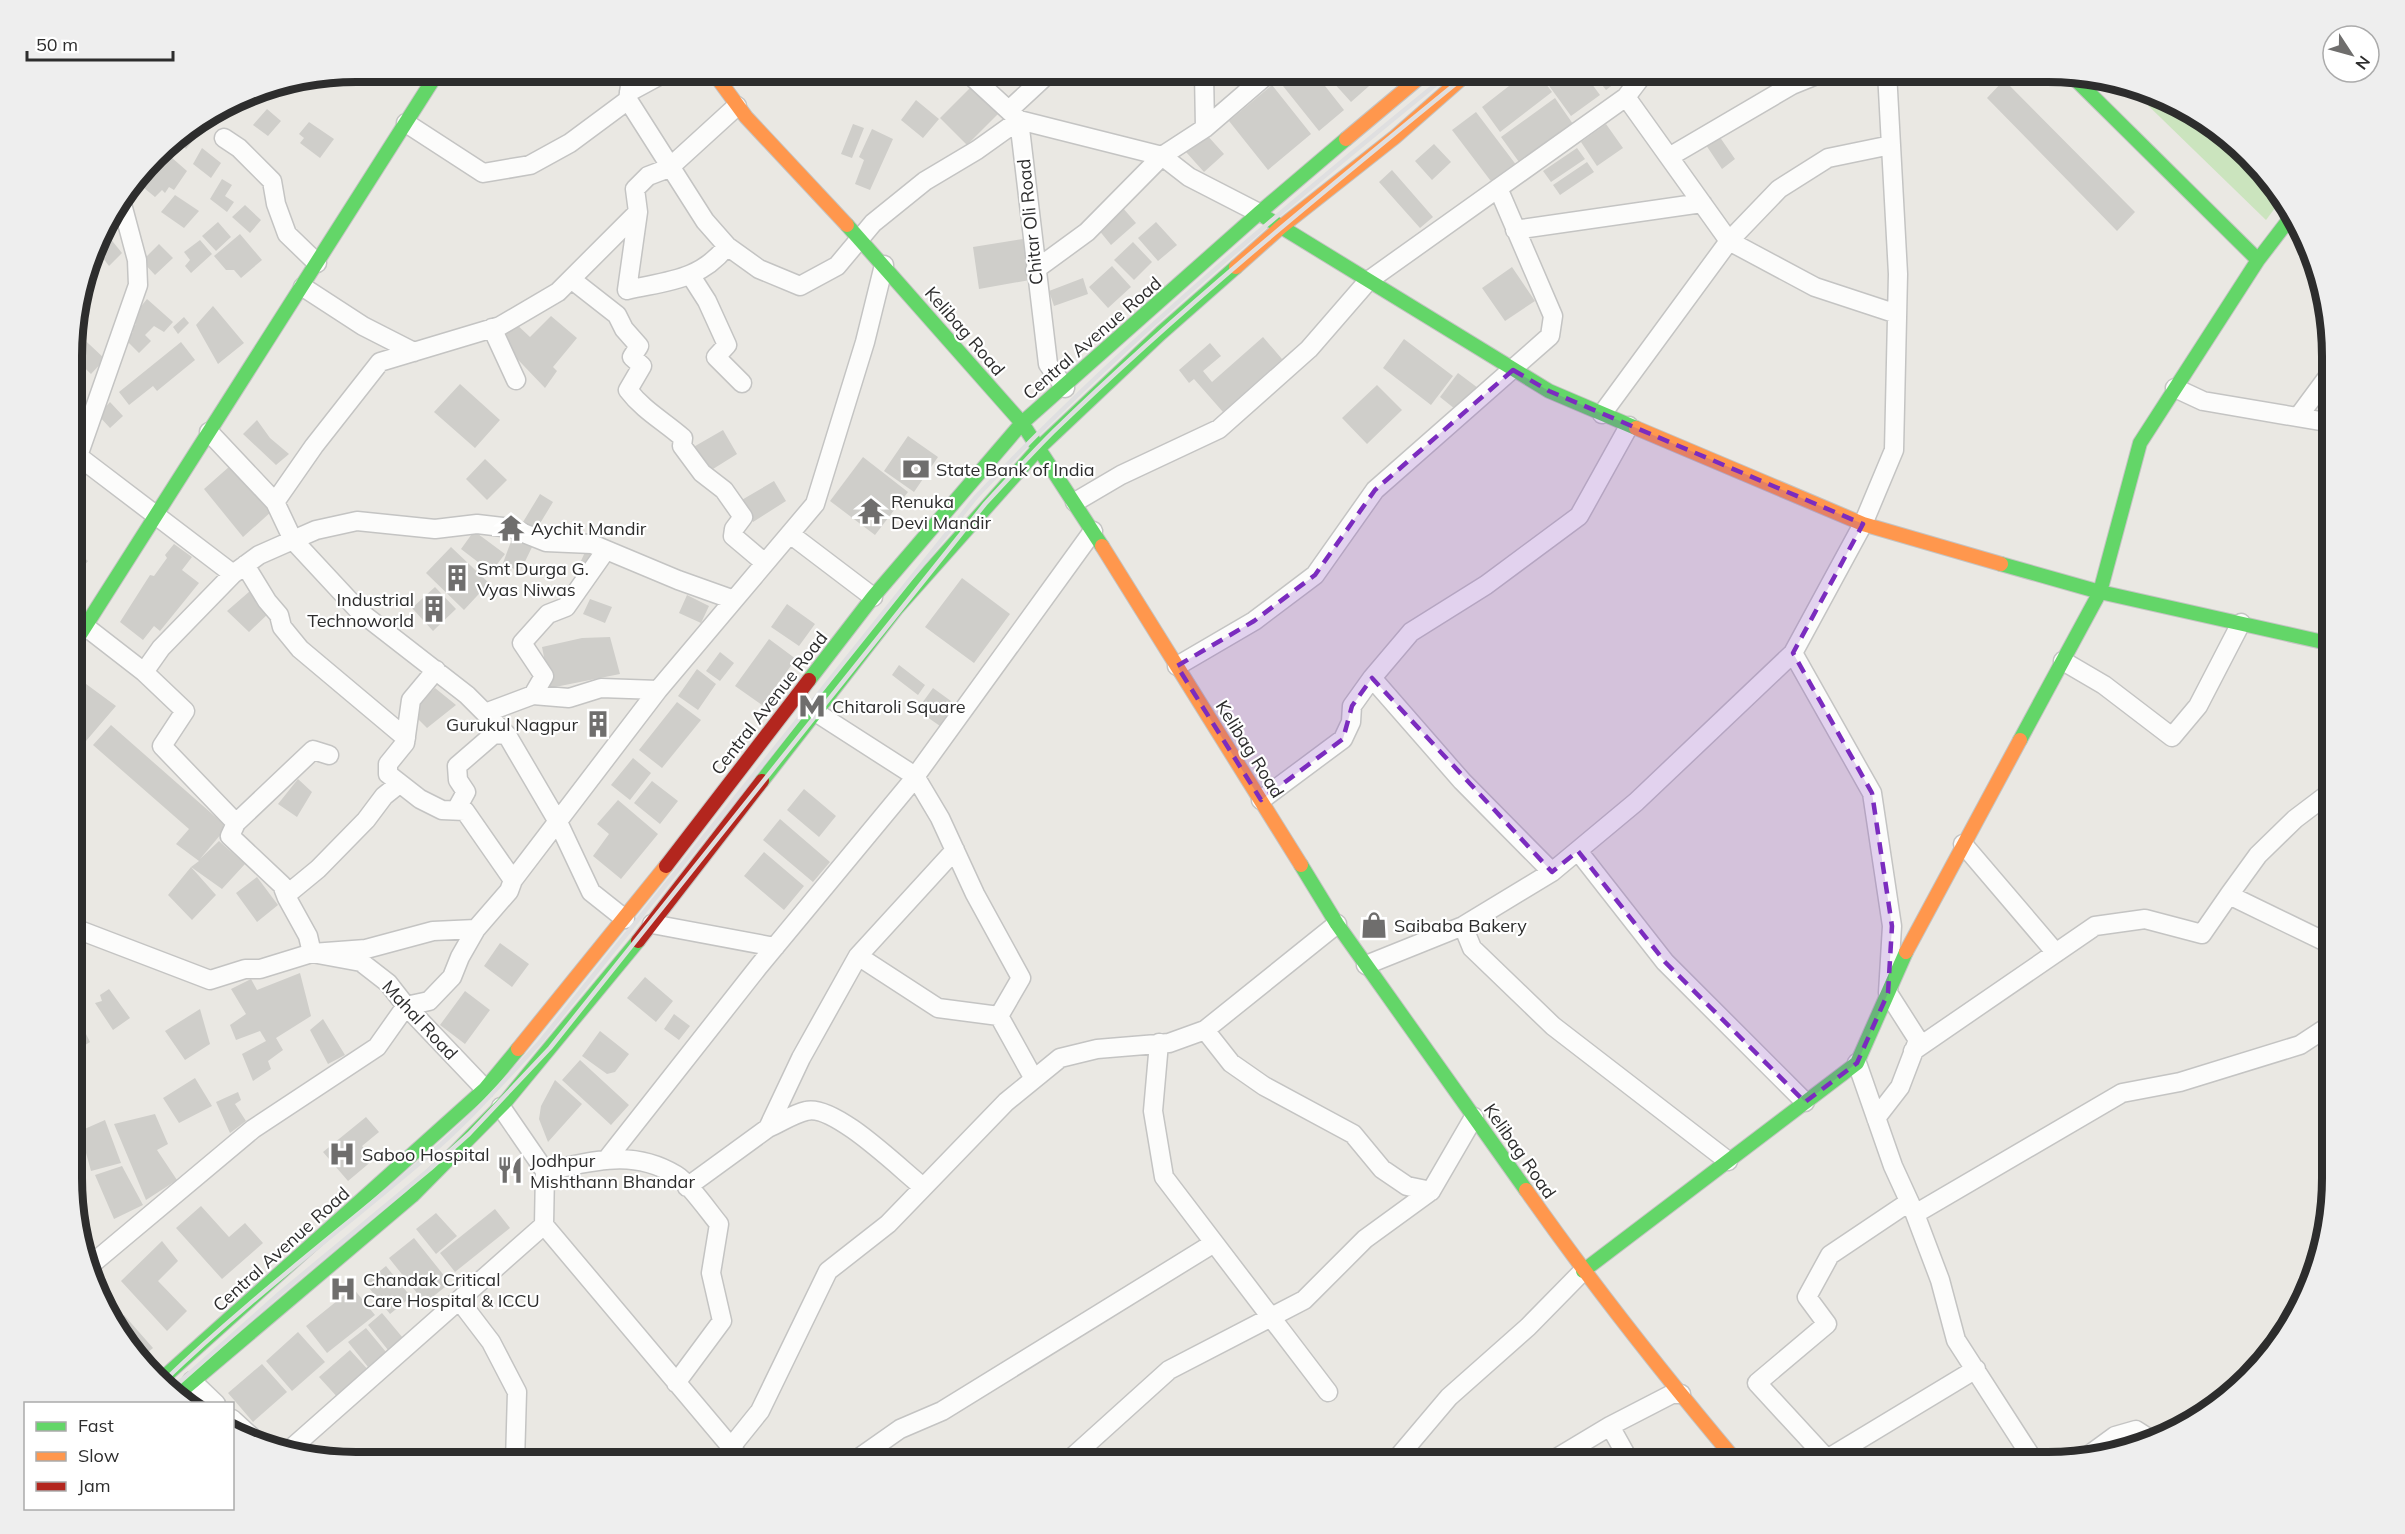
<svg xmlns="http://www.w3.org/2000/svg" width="2405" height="1534" viewBox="0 0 2405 1534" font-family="Mulish,sans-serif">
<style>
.green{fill:#cbe4be}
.building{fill:#cfceca}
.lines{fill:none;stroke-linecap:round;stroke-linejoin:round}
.street-casing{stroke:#c4c4c3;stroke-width:21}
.fast-casing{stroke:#c4c4c3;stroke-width:16}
.slow-casing{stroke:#c4c4c3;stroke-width:16}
.jam-casing{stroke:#c4c4c3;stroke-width:16}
.street{stroke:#fcfcfb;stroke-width:18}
.fast{stroke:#63d668;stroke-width:14}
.slow{stroke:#ff974d;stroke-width:14}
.jam{stroke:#b3261e;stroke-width:14}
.rail{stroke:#dfdfe0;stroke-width:4.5}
.marked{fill:#7b2cbf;fill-opacity:0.2;stroke:#7b2cbf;stroke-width:4.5;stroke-dasharray:12 8;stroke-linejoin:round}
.labels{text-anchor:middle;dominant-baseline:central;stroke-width:4.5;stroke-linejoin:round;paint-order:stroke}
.street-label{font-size:18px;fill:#2d2d2d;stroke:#fff}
.poi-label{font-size:18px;fill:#2d2d2d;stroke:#fff;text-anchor:start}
.rim{fill:none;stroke:#2d2d2d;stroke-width:8}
</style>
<rect width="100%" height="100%" fill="#eae8e3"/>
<!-- green -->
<path class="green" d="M2127,85L2140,87L2206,120L2281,200L2266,220Z"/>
<!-- building -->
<path class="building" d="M1301,72H1314L1344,110L1319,131L1283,86Z
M1342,72H1371L1377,79L1351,102L1332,81Z
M1527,72H1537L1552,92L1500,132L1482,107Z
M1539,72H1583L1600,95L1571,116Z
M1592,72H1613L1619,80L1606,90Z
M2004,80L2135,212L2117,231L1987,98Z
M974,84L1001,111L967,145L940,118Z
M1272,85L1311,134L1268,170L1229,121Z
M1555,98L1573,124L1519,162L1501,137Z
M916,100L939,119L923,138L901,120Z
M267,109L281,121L268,136L253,125Z
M222,110L211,122L207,123L204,121Z
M1476,112L1517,166L1498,180H1490L1452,130Z
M202,122L205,126L186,149L176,138Z
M309,122L334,139L320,158L300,143L304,138L299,134Z
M853,124L864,128L852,158L841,154Z
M1606,124L1623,148L1597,166L1581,142Z
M872,129L893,139L870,190L855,184L864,160L859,157Z
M1717,133L1735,159L1722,169L1704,142Z
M1206,134L1224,154L1204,172L1186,152Z
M1434,144L1451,162L1432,180L1415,161Z
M202,148L221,163L211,178L193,164Z
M1577,148L1585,159L1551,182L1543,171Z
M163,150L187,171L174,190L169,187L165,193L162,190L155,197L138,183Z
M1587,162L1594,172L1560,195L1553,185Z
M1392,170L1433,217L1420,228L1379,182Z
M222,179L232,185L225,196L234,202L227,212L210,199Z
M175,195L199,211L184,228L161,212Z
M245,205L261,220L250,233L232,217Z
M1122,207L1136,223L1111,245L1098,229Z
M218,222L231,237L216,251L202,236Z
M1156,222L1177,245L1158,261L1138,238Z
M240,234L262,260L241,278L234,270H226L214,256Z
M109,237L122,253L109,266L97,250Z
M1023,239L1030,280L979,289L973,247Z
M200,240L212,254L191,273L185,266L190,260L184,252Z
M1133,242L1152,262L1134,280L1114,260Z
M159,244L173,258L155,275L142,261Z
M1112,266L1131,287L1108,308L1089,287Z
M1512,267L1535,301L1505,321L1482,288Z
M1083,278L1088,294L1054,306L1049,291Z
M147,299L173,322L164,332L154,326L145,335L151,341L139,353L126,340L133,332L130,329L136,324L133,322L137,318L134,315Z
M213,306L244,343L218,364L196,325Z
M551,316L577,338L553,367L557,371L545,388L505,346V328L514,322L530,337Z
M184,317L189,323L178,334L173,327Z
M74,330L105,359L91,374L74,358Z
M1263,337L1282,359L1223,412L1194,379L1189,383L1179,370L1210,343L1221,356L1203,371L1212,382Z
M1404,339L1453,376L1431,405L1383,368Z
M181,342L195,360L157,391L153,386L129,405L119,392Z
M1458,373L1478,388L1460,413L1440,397Z
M460,384L500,420L475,448L434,412Z
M1377,385L1402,410L1367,444L1342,418Z
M110,402L123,416L110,428L98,415Z
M257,420L270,438L289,454L276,465L243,434Z
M723,430L737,454L705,474L690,449Z
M908,436L938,457L914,492L884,471Z
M863,457L908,492L875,535L830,501Z
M485,459L507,480L487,500L466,479Z
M230,466L272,511L243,537L204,489Z
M774,481L786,501L753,522L740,501Z
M540,494L553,502L536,530L523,522Z
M474,531L505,554L491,572L461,549Z
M513,536L533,545L520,572L503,563Z
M174,544L192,557L182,570L199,583L160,631L154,626L143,640L120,622L150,575L154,576L167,558L165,555Z
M451,547L489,583L464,610L426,573Z
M74,550L88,561L74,578Z
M586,550L596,555L589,568L580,563Z
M962,578L1010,614L974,663L925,627Z
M435,587L456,609L433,631L412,608Z
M250,591L270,612L249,632L227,611Z
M687,595L709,606L701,623L679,613Z
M590,599L612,607L605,623L583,614Z
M787,604L815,624L799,646L771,627Z
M610,637L620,674L550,688L542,647L582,638Z
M769,639L796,659L762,705L735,686Z
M720,652L734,663L720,681L706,671Z
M899,665L925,685L918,695L892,675Z
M697,669L716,684L698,710L678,696Z
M82,681L116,706L74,755V689Z
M435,688L456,705L427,728L411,712Z
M933,688L955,704L940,726L917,710Z
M677,702L701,720L662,768L639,750Z
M595,715L607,727L600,734L589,721Z
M111,725L227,827L200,859L219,841L245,864L222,889L191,867L199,861L176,844L189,829L93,745Z
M633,758L651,773L630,800L611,785Z
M298,779L312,792L297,817L278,804Z
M652,781L678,801L660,824L634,803Z
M804,789L836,816L819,837L787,810Z
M618,800L658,834L621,879L593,856L609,834L597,824Z
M780,819L830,862L813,882L763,840Z
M764,852L804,886L784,910L744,876Z
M191,867L216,895L192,920L168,895Z
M257,877L278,905L257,922L236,893Z
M500,943L529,964L512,987L484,966Z
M300,973L311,1016L276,1038L283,1050L268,1061L271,1069L253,1081L242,1054L266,1041L260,1031L236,1040L230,1025L246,1014L231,989L251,979L257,990Z
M645,977L673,1001L656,1022L627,998Z
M109,989L130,1018L113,1030L95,1003L102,1001L100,995Z
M465,991L490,1010L465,1044L440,1025Z
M200,1009L210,1044L185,1060L165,1031Z
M78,1011L84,1022L81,1024L90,1042L82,1047L83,1053L74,1057V1013Z
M674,1014L690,1026L679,1040L664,1029Z
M323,1019L345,1055L328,1064L310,1030Z
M600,1031L629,1054L615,1072L607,1074L582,1056Z
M580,1060L629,1105L611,1125L562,1080Z
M195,1078L212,1106L179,1123L163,1098Z
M555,1080L582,1104L548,1142L539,1119L541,1106Z
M238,1092L241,1100L235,1104L246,1121L230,1133L216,1102Z
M155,1114L168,1144L157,1150L177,1180L146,1200L114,1124Z
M366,1117L379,1132L362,1146L373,1160L348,1181L323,1152Z
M105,1120L121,1163L91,1171L80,1131Z
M122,1166L143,1205L114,1219L95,1175Z
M201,1206L229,1237L245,1223L263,1243L222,1279L176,1228Z
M495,1209L510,1228L455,1272L440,1253Z
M436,1213L457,1236L436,1254L416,1229Z
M414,1238L450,1283L425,1303L389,1258Z
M162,1241L178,1261L158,1281L187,1311L167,1331L121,1281Z
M386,1266L411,1297L390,1314L365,1283Z
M353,1288L375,1315L327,1353L306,1326Z
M382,1313L403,1338L388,1350L368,1325Z
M124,1315L153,1348L142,1357L120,1335L115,1323Z
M366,1328L386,1352L368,1367L348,1342Z
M298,1332L325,1362L292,1391L266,1361Z
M350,1350L371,1373L340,1400L319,1377Z
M262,1364L287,1392L253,1422L228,1393Z"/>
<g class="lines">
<defs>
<path id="street" d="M629,72L631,79L628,100L705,221L727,246L759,269L800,286L837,266L873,223L925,181L977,150L1019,120L1162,156L1189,177L1259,213
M967,72L1019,120L1048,364L1065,388
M1204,72L1205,128
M629,92L666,72
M1009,110L1050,72
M406,123L483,173L530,165L570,143L628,100
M224,138L239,148L272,181L276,204L287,234L317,263
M1891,145L1828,158L1779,189L1729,241L1815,287L1897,314
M1669,157L1792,85L1824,72
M122,204L137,260L138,285L78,456L233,574L259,555L293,540L316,530L357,521L435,529L477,524L511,528L546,542L592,544L678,580L734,600L815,504L865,342L884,265
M638,212L627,290C666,281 700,281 727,246
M1515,230L1702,203
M1035,270L1087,232L1162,156L1205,128L1270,72
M691,276L707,301L727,345L716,357L742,383
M571,279L617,315L624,329L639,346L632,357L642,366L628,390C643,410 665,422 683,438L682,446L702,473L724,490L743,517L734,529L733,536L765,563
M303,287L363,326L414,352
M492,328L516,380
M2175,388L2203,401L2332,423
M1602,414L1729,241L1626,97L1645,72
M2298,417L2332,371
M209,432L275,502
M1075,502L1121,475L1219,429L1309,349L1368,281L1626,97
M790,534L873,597
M245,565L267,601L279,615L282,627L300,649L406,738
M86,627L144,672L185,711L162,746L236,823L313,750L329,755
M1793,653L1872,793L1892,926L1888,993L1918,1040L1900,1087L1876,1118
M2063,661L2104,685L2172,737L2198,706L2241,623
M1177,666L1254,621L1315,575L1375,490L1550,336L1553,316L1498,188
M436,670L411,700L405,743L388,764V774L420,799L442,810L465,811L513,880
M144,672L161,648L233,574
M533,695L544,676L522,643L548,614L566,607L606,550
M485,713L533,695L569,698L601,688L658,690
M817,713L915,776L940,818L975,894L1021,978L999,1016L1034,1079
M399,784L384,796L366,820L318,869L290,892L287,898L308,936L312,953L366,949L433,931L476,929
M1261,800L1343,739L1351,722L1352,706L1372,678
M456,810L466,792L458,780L457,766L494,734L507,735
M236,823L230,836L282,885L287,898
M1963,844L2056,953
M1578,851L1665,962L1805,1102
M1552,872L1462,781L1372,678L1411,632L1486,585L1579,516L1629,426
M2229,895L2258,855L2295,819L2332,791
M625,919L591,892L558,822L507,735L467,695L359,611L293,540L275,502L314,446L380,362L500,326L558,292L638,212L635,189L648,176L669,168L737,106
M652,924L775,947
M1463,926L1472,948L1553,1026L1728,1161
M74,928L210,980L245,969H260L312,953L361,962L388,983L406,1006L485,1089
M858,956L938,1008L999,1016
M1366,965L1463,926L1552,872L1636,802L1793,653L1863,524L1894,450L1898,274L1887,72
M1205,1030L1337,924
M1159,1043L1153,1111L1164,1177L1328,1392
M1913,1051L2095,926L2145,919L2202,934L2229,895L2332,945
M1857,1063L1893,1166L1915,1214L1940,1280L1956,1340L2034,1461
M501,1107L545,1171L544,1225
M768,1128C780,1123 793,1114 806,1111C834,1103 900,1169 923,1187
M607,1159L759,966L909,785L1093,531
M545,1171C592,1162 631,1148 676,1175C688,1182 709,1212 719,1224L711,1273L722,1321L676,1383
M687,1187L768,1128L801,1058L858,956L955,850
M1915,1214L2122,1093L2180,1082L2300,1045L2332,1024
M93,1263L253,1129L377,1047L406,1006L429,1001L452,977L460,957L476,929L509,891L513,880L658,690L734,600
M459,1300L491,1342L517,1392L515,1462
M192,1381L216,1404
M232,1419L255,1440
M286,1453L544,1225L731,1447
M2089,1455L2115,1436L2136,1430L2147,1437
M1827,1459L1976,1369
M1829,1461L1757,1383L1827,1324L1807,1297L1830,1255L1909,1202
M743,1462L731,1447L760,1411L828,1271L888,1224L1006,1102L1060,1058L1097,1049L1169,1043L1205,1030L1231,1063L1264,1086L1353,1134L1382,1169L1407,1186L1431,1191L1474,1117
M853,1462L900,1429L942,1411L1214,1243
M1067,1462L1169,1370L1304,1300L1365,1239L1431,1191
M1394,1462L1449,1397L1528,1327L1583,1271
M1550,1462L1610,1426
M1630,1462L1610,1426L1672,1394H1681"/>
<path id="fast" d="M2072,76L2258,260
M1265,217L1549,391L1636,428
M847,225L1022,423L1102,546
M2001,564L2100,592L2332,644
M74,644L438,72
M809,680L873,597L1022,423L1259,213L1346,139
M2020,740L2100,592L2140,443L2258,260L2294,213
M762,781L896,609L1039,448L1161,333L1236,267
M1301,865L1337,924L1526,1190
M1583,1271L1857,1063L1906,952
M163,1378L485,1089L518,1049
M178,1394L412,1196L506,1101L638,941"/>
<path id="slow" d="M713,72L746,117L847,225
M1346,139L1426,72
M1236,267L1281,227L1395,137L1469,72
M1636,428L1863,524L2001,564
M1102,546L1301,865
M1906,952L2020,740
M518,1049L666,866
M1526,1190C1592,1284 1663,1374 1737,1462"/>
<path id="jam" d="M666,866L809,680
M638,941L762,781"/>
</defs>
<!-- street casing -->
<use href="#street" class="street-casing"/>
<!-- fast casing -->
<use href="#fast" class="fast-casing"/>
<!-- slow casing -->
<use href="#slow" class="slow-casing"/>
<!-- jam casing -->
<use href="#jam" class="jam-casing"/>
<!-- street -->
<use href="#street" class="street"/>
<!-- fast -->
<use href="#fast" class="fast"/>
<!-- slow -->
<use href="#slow" class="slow"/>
<!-- jam -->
<use href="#jam" class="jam"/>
<!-- rail -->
<path class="rail" d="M165,1380C246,1302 336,1234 422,1161C465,1125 503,1082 541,1041L976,497C1123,342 1286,206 1451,72
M173,1388L279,1294L430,1169L469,1134L550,1048L985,504C1007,480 1030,455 1053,432C1185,304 1328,188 1470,72"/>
</g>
<!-- marked area -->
<path class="marked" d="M1513,370L1549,391L1863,524L1793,653L1872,793L1892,926L1888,993L1857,1063L1805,1102L1665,962L1578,851L1552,872L1372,678L1352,706L1343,739L1261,800L1177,666L1254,621L1315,575L1375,490Z"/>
<!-- icons -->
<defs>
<symbol id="bank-bare" viewBox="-9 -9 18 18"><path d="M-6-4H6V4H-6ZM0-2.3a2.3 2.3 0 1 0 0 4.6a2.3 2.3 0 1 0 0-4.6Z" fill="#6f6e6d" stroke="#fff" stroke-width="2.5" paint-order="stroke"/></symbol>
<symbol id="temple-bare" viewBox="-9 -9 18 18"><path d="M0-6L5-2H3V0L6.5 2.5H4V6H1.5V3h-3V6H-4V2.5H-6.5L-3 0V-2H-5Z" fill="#6f6e6d" stroke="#fff" stroke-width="2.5" paint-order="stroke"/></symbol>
<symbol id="building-bare" viewBox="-9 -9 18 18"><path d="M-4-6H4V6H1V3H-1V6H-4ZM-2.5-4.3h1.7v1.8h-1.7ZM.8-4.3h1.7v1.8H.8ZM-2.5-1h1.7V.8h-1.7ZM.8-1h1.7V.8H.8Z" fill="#6f6e6d" stroke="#fff" stroke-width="2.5" paint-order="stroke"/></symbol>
<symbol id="metro-bare" viewBox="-9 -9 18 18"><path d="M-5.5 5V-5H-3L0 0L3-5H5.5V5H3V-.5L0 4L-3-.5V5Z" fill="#6f6e6d" stroke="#fff" stroke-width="2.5" paint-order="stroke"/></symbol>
<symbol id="shop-bare" viewBox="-9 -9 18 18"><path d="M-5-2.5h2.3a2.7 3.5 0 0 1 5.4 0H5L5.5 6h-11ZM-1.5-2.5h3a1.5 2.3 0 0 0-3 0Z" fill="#6f6e6d" stroke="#fff" stroke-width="2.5" paint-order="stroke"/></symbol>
<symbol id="hospital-bare" viewBox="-9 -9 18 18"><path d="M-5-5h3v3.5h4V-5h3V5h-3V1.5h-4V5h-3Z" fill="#6f6e6d" stroke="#fff" stroke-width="2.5" paint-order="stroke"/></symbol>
<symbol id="restaurant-bare" viewBox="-9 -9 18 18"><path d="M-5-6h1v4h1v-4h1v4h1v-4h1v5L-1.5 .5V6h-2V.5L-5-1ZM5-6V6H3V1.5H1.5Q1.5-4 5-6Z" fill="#6f6e6d" stroke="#fff" stroke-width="2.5" paint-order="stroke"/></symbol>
</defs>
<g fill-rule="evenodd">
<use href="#bank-bare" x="897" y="450" width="38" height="38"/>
<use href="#temple-bare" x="852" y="492" width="38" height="38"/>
<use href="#temple-bare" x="492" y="509" width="38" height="38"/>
<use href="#building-bare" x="438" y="559" width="38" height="38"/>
<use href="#building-bare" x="415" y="590" width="38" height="38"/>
<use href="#metro-bare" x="793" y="687" width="38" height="38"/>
<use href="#building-bare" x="579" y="705" width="38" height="38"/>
<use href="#shop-bare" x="1355" y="906" width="38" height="38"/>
<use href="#hospital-bare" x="323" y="1135" width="38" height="38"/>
<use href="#restaurant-bare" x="491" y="1151" width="38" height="38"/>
<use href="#hospital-bare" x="324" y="1270" width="38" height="38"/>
</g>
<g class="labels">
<!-- street labels -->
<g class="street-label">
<text transform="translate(1030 222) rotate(-96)">Chitar Oli Road</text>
<text transform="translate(965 331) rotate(49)">Kelibag Road</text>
<text transform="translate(1092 338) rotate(-41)">Central Avenue Road</text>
<text transform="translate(769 703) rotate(-52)">Central Avenue Road</text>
<text transform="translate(1250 749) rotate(58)">Kelibag Road</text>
<text transform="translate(420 1020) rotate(47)">Mahal Road</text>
<text transform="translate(1520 1151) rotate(55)">Kelibag Road</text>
<text transform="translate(281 1249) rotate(-42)">Central Avenue Road</text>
</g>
<!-- poi labels -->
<g class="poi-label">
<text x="936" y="469">State Bank of India</text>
<text x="891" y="501">Renuka<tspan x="891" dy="21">Devi Mandir</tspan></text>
<text x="531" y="528">Aychit Mandir</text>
<text x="477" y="568">Smt Durga G.<tspan x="477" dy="21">Vyas Niwas</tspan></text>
<text x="414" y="599" text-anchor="end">Industrial<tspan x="414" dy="21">Technoworld</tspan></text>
<text x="832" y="706">Chitaroli Square</text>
<text x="578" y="724" text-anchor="end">Gurukul Nagpur</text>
<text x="1394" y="925">Saibaba Bakery</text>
<text x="362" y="1154">Saboo Hospital</text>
<text x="530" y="1160">Jodhpur<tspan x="530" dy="21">Mishthann Bhandar</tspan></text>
<text x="363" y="1279">Chandak Critical<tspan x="363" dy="21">Care Hospital &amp; ICCU</tspan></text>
</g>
</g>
<!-- crop -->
<path d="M0 0H2405V1534H0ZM356 82H2048A274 274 0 0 1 2322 356V1178A274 274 0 0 1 2048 1452H356A274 274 0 0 1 82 1178V356A274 274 0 0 1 356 82Z" fill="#eee" fill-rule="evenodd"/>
<path class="rim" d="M356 82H2048A274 274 0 0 1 2322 356V1178A274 274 0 0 1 2048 1452H356A274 274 0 0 1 82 1178V356A274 274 0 0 1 356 82Z"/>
<!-- legend -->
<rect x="24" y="1402" width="210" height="108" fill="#ffffff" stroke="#ababab" stroke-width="1.5"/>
<rect x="36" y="1422" width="30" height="9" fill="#63d668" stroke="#ababab" stroke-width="1.5"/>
<text x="78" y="1432" font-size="18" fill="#2d2d2d">Fast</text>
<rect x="36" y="1452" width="30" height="9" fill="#ff974d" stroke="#ababab" stroke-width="1.5"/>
<text x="78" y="1462" font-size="18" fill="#2d2d2d">Slow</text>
<rect x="36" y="1482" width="30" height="9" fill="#b3261e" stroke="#ababab" stroke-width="1.5"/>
<text x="78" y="1492" font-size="18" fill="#2d2d2d">Jam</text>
<!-- north arrow -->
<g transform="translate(2351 54) rotate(126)"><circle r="28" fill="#ffffff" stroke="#ababab" stroke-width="1.5"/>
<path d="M0-4.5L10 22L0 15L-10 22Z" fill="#6f6e6d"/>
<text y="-9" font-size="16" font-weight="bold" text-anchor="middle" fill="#2d2d2d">N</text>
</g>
<!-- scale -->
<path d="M27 51v9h146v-9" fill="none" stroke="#2d2d2d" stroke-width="3"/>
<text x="36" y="51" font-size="18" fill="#2d2d2d" stroke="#ffffff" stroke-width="4.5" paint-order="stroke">50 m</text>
</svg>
